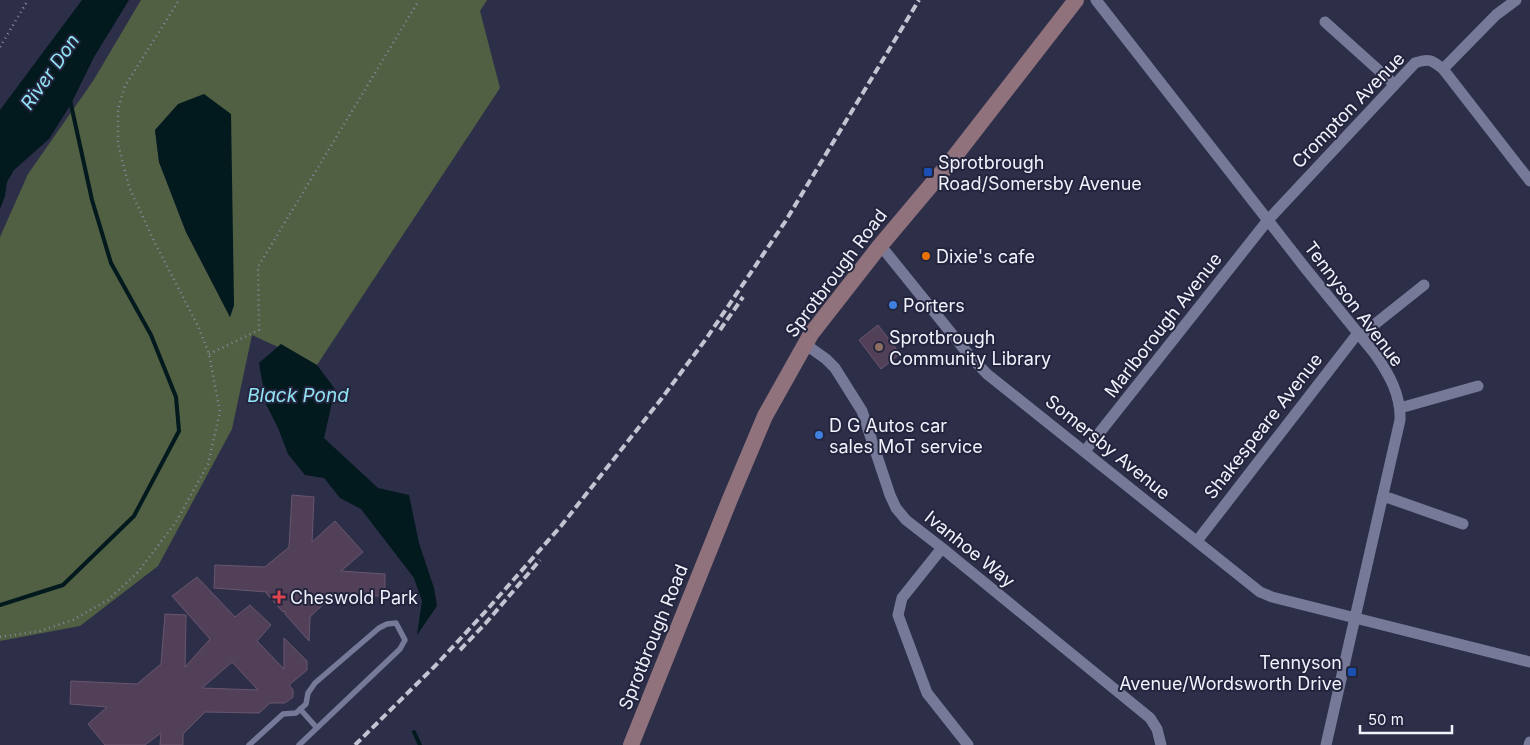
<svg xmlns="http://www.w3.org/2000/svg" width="1530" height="745" viewBox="0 0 1530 745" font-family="Inter,sans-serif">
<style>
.green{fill:#515f43;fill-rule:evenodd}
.water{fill:#02191e}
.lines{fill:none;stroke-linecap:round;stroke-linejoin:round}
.stream{stroke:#02191e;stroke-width:4}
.building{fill:#524058;stroke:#69566f;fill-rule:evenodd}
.path{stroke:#898a9d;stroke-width:2.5;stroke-dasharray:1 4;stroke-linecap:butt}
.lane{stroke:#767997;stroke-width:5.5}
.street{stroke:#767997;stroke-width:11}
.secondary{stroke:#90727d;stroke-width:16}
.rail{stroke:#c3c4d2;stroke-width:4;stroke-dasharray:8 4;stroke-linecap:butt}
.transit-dot{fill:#1a4fb4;stroke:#23253e;stroke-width:2}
.food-dot{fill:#e8710a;stroke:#23253e;stroke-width:2}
.shop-dot{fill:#3f7fe0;stroke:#23253e;stroke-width:2}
.education-dot{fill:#8d6e63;stroke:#23253e;stroke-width:2}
.health-dot{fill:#e0444e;stroke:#23253e;stroke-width:2}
.labels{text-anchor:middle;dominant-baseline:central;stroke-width:4;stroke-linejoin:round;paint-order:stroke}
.street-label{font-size:18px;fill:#f1f2fc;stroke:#23253e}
.poi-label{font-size:18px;fill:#f1f2fc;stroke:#23253e;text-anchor:start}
.water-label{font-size:19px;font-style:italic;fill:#91e4f3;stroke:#23253e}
</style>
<rect width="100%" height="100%" fill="#2d2f49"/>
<!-- green -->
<path class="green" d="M141,0H487L480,11L500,88L317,365L252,335L232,429L158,566L80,626L0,641V237L28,174L93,81ZM155,130L234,305L230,317L186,232L159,162Z"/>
<!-- water -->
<path class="water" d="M82,0H129L94,57L71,104L49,139L14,170L7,182L5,196L0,209V110Z
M204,94L231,114L234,305L230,317L186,232L159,162L155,130L178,104Z
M281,344L317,365L335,389L324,438L378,488L409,495L419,543L434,588L437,606L417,635L422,601L414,578L361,509L340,498L324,478L305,475L288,454L278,428L266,404L259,363Z"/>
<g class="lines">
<!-- stream -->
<path class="stream" d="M0,605L63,585L134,516L179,431L176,397L151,335L111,263L92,200L70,100
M414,732L420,745"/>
</g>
<!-- building -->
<path class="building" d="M878,325L900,354L881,369L859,340Z
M292,495L314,497L312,542L335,521L363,552L341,571L385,574V596L333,595L310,617L309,641L285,614V611L283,612L266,593L267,592L214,588L215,565L265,567L289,547Z
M197,577L235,617L250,605L271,625L257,641L284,669V638L307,661V670L289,685L293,690V697L285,703H270L259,713L205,712L183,734V745H160L161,733L145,745H105L88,724L107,707L70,704L71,681L137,684L161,664L165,614L186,615L185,667L210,639L172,596ZM232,662L258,690L202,688Z"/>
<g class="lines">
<!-- path -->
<path class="path" d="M0,47L28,0
M209,354L259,330L258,267L419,0
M0,637L40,631L73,620L108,600L138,572L176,522L208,464L220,412L209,354L198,326L155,243L129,187L118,144V109L125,86L179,0"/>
<!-- lane -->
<path class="lane" d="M300,709L317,728
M249,745L283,714L296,713L306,704L308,693L315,683L379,628L387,624L396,623L405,640L400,649L299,745"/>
<!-- street -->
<path class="street" d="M1096,0L1306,269L1375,354C1389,374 1401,395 1400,420L1326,745
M1325,22L1394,84
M1443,69L1496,15L1516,0
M879,247L885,251L969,355L987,374L1260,592L1272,597L1530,662
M1360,336L1424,285
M805,344L826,359L835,368L862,411L890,495L896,508L906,520L942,548L1150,718L1157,729L1161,745
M1400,408L1478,386
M1085,451L1268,220L1415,63C1429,58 1432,60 1443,69L1530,181
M1382,498H1389L1463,524
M1197,541L1358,333
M942,548L902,598L898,615L927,693L968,745
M1529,745L1530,742"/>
<!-- secondary -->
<path class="secondary" d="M631,745L730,499L765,416L811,334L879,247L948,165L1076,0"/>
<!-- rail -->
<path class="rail" d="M720,330L743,297
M460,650L485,624L540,560
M355,745L437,664L485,612L561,526L662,398L706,339L785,222L919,0"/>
</g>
<!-- markers -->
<g class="transit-dot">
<rect x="923" y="167" width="10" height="10" rx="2.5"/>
<rect x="1347" y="667" width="10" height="10" rx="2.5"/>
</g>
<circle class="food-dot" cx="926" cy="256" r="5"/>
<g class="shop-dot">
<circle cx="893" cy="305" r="5"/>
<circle cx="819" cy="435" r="5"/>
</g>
<circle class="education-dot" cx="879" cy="347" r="5"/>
<path class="health-dot" d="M276.5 589.5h5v5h5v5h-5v5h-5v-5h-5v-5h5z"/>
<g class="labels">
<!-- street labels -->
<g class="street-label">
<text transform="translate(1348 110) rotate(-46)">Crompton Avenue</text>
<text transform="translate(836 273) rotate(-53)">Sprotbrough Road</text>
<text transform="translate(1354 304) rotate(53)">Tennyson Avenue</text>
<text transform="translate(1163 325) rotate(-52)">Marlborough Avenue</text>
<text transform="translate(1263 426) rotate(-52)">Shakespeare Avenue</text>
<text transform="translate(1108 447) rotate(39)">Somersby Avenue</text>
<text transform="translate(970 549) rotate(39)">Ivanhoe Way</text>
<text transform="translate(653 637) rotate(-68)">Sprotbrough Road</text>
</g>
<!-- poi labels -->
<g class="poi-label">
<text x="938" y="162">Sprotbrough<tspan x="938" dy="21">Road/Somersby Avenue</tspan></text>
<text x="936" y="256">Dixie's cafe</text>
<text x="903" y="305">Porters</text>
<text x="889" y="337">Sprotbrough<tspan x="889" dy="21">Community Library</tspan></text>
<text x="829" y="425">D G Autos car<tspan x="829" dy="21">sales MoT service</tspan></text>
<text x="290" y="597">Cheswold Park</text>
<text x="1342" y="662" text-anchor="end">Tennyson<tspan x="1342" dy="21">Avenue/Wordsworth Drive</tspan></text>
</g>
<!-- water labels -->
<g class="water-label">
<text transform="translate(50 72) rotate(-55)">River Don</text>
<text x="298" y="395">Black Pond</text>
</g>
</g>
<!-- scale -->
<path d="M1360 725v8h92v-8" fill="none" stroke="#f1f2fc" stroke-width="2.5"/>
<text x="1368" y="725" font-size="15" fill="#f1f2fc" stroke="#23253e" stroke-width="4" paint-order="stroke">50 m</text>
</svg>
